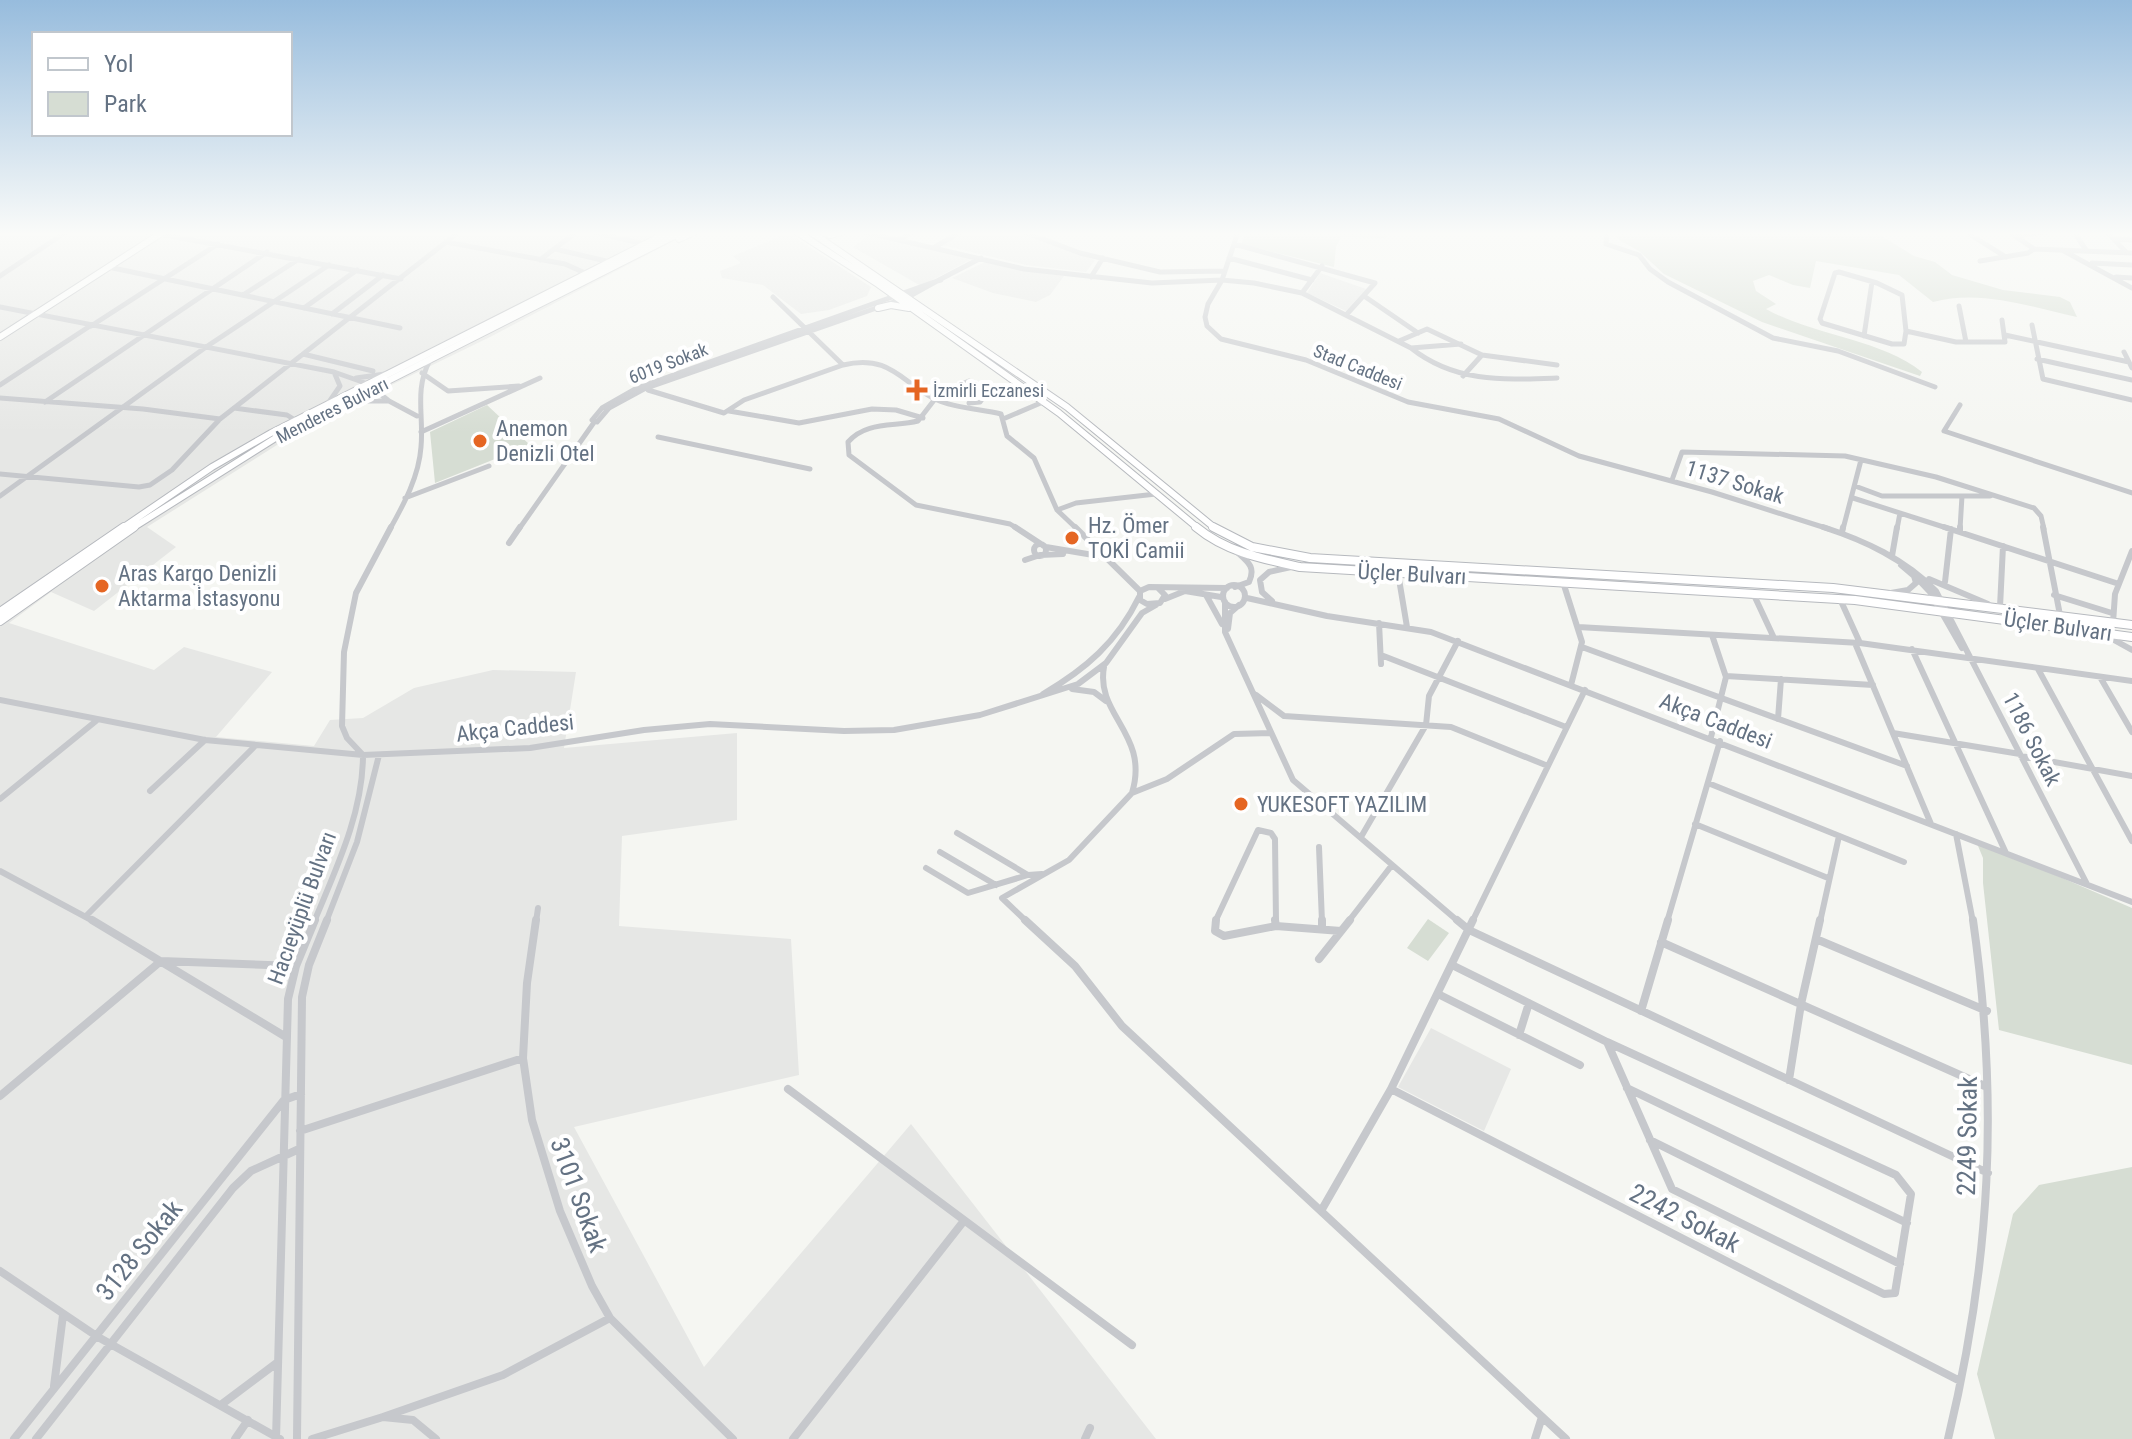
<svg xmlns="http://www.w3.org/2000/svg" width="2132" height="1439" viewBox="0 0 2132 1439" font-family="'Roboto Condensed',sans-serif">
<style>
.built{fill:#e6e7e5}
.green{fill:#d6ddd3}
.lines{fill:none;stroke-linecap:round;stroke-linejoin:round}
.major-far1-casing{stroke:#b6b9be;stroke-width:8}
.major-casing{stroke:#b6b9be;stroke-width:10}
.minor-far2{stroke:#c6c8cc;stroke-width:5}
.minor-far1{stroke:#c6c8cc;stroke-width:6}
.minor{stroke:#c6c8cc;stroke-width:8}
.major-far1{stroke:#fff;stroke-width:6}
.major{stroke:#fff;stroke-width:8}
.poi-dot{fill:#e56623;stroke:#fff;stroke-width:3}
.labels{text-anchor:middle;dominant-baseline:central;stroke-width:8;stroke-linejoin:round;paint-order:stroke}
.far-street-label{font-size:18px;fill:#647283;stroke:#fff}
.far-poi-label{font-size:18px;fill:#647283;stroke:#fff;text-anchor:start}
.poi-label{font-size:22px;fill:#647283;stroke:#fff;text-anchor:start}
.street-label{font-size:22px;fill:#647283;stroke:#fff}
.near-street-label{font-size:26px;fill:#647283;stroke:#fff}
</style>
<rect width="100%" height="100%" fill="#f5f6f2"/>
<!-- built -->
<path class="built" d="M0,232H691L490,337L307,426L147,527L176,547L94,611L51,592L9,623L154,670L184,647L272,672L216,737L314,746L330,720L363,718L414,688L493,670L576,672L564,748L737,733V820L622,836L619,926L791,939L799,1075L574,1127L704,1367L911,1124L1156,1439H0Z
M965,232H1019L1095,260L1086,272L1026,265L942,245Z
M788,233L871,287L867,296L829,310L801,314L763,285L722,278L720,271L741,263L733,256Z
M869,235L972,259L921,286L853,247Z
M985,262L1012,269L1064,276L1050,295L1036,302L993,293L952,278Z
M1320,273L1366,289L1346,311L1307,293Z
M1431,1028L1511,1069L1484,1131L1398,1087Z"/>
<!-- green -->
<path class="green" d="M1246,232H1391L1392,234L1385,238L1341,237L1336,247L1334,267L1241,244Z
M1614,232H1875L1914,256L1935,262L1952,275L2003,290L2060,297L2070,302L2077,317C2030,307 1981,289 1933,302L1899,275L1816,261L1810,288L1793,285L1769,275L1753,281L1756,291L1776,304L1766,309C1814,336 1878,338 1922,372L1920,376L1762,322L1664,274L1639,251L1619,240Z
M487,405L530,445L435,483L430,432Z
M1976,841L2132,908V1065L1999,1030L1983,883V858Z
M1428,919L1449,933L1428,961L1407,948Z
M2132,1167V1439H1995L1977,1374L2013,1214L2039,1185Z"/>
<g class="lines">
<defs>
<path id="major-far1" d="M797,232L878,284L1059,413L1199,529
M811,232L1067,407L1216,529
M822,232L830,235L841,232
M679,239L694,232
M878,308L891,305L909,308
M0,337L163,232
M121,529L212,467L271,433L669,232
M131,529L277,437L682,232"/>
<path id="major" d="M1196,527C1226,552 1263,559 1300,567L1855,600L2132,637
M1213,527L1252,547L1310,558L1833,588L2132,625
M0,612L124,527
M0,621L134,527"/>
</defs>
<!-- major-far1 casing -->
<use href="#major-far1" class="major-far1-casing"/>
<!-- major casing -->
<use href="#major" class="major-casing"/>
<!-- minor-far2 -->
<path class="minor-far2" d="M146,232L153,233
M593,232L640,243
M654,232L660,233
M864,232L1024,269L1152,283L1222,280L1254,283L1302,293L1411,348L1461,344
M1024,232L1080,253L1160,272L1224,271
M1238,232L1222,280L1208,304L1205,317L1207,326L1221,339L1306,360L1408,402L1499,419L1579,456L1712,492L1829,529
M1607,232L1606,244L1639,255L1650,269L1668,282L1773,338L1838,351L1935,387
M1966,232L2006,257
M2009,232L2034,249
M2074,232L2086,250
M2107,232L2126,252
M159,234L401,279
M2016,236L2048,232
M901,239L913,232
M2114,239L2132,240
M446,242L565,264L585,273
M1234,244L1375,283L1347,314
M935,247L960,232
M555,249L606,261
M2062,250L2132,288
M1229,258L1312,280
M540,260L576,232
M1980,261L2028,253L2034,249L2132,253
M2092,263L2132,265
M108,267L400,328
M1839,272L1877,283L1902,295L1906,331L1904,344H1892L1822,323L1820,319L1835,273Z
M0,276L66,232
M1091,277L1103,258
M2116,277L2132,278
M937,281L908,297L644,389L609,408L597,422L592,420L602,408L637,388Z
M937,281L981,258
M937,281L941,280
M1302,293L1322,266
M243,295L299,259
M1364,296L1418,333
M773,297L843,365C888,354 900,380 933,398C952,408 981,409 1001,414L1007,436L1034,458L1057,510L1077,529
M1959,306L1966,342
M0,307L334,372L368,384L389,401L417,416
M304,308L357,270
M332,314L383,275
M2032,325L2043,379L2132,400
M91,326L218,244
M1906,331L1956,342H2005L2002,320
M2005,335L2129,362
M1864,336L1872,282
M1399,341L1427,329L1482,355L1557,365
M1411,348C1455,383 1504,380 1557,378
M2124,352L2132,368
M303,354L373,371
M2037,359L2132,380
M422,373L448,391L519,386
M1463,376L1482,355
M356,378L385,374
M0,385L90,326
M648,390L724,413L744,400L843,365
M934,396L969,381L985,395L980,402L969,403
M0,398L143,409L220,419
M935,399L918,421C894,427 866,421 848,442L849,455L916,505L1010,524L1018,529
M353,401H389
M45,402L267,252
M329,402L340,386L334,372
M1960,405L1944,431L2132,493
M234,408L287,415L295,420
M729,411L799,423L872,409L896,410L923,418
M1003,419L1043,402
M421,432L540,378
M658,437L810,469
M0,474L139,487L150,485L172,470L220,419L459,232
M1672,480L1682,452L1845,456L1936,477L2034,508L2041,516L2044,529
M1855,486L1882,496H1990
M0,496L206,347L329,265
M405,498L489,466
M1853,498L1950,529
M1057,510L1076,503L1156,494
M390,529C404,504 419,476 421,447C424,415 414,390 430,360
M519,529L595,421
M1843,529L1861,460
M1897,529L1900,513
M1960,529L1962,496"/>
<!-- minor-far1 -->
<path class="minor-far1" d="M1015,527L1044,546
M1075,527L1140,591
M1823,527C1866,541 1904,559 1936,591L2087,884
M1944,527L2119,584
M2043,527L2060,615
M1960,532V527
M1842,533L1843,527
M509,543L520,527
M1034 550a6 6 0 1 1 12 0a6 6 0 1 1-12 0Z
M1046,547L1105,557
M1892,556L1897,527
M1025,560L1040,555L1063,554
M1398,573L1407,627
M1913,574L1930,592L1962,648
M1929,579L1988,604
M1563,582L1582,642L1571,685
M1945,582L1951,529
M1223 596a11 11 0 1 1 22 0a11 11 0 1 1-22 0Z
M1235,587L1249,582C1256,567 1248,562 1237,552
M1158,588L1165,595L1160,603L1147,604L1140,600V591L1149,587L1227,588
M1753,593L1774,638
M1891,593L1908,590L1916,583L1914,576L1901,565
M1206,595L1222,624
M2054,595L2112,613
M1247,598L1327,616L1431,632L2132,902
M1165,599L1185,591L1221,597
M1840,599L1860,643
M1272,601L1262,592L1260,580L1269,572L1291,567
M1225,602V632L1293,780L1459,922
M2000,607L2003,546
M1379,623L1381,664
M2113,623L2115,594L2132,551
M1578,627L1860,643L2132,681
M1228,629L1230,613L1239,605
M2105,635L2132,650
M1855,643L1931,824
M1582,647L1907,766
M1912,649L2006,853
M1381,655L1566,727
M1104,667C1095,715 1150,734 1132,793
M2038,669L2132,841
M1726,676L1873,685
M2100,677L2132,732
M1072,689L1094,692L1106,701
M1043,694C1086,669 1117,642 1139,597
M1256,695L1284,716L1451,727L1548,766
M0,700L205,740L363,755L530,748L644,730L710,724L844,731L894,730L980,715L1078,684L1106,663L1142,613L1156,605
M1778,719L1781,679
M1893,733L2020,754
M1711,737L1726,677L1712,635
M2021,756L2132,776
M1708,783L1904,862
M150,791L205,740
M0,799L96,721
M1695,824L1828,878
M957,833L1028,875L1042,874
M1956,834L1973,922
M1361,837L1426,725L1429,696L1458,641
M1319,847L1322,922
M940,852L996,885
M926,868L968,893L1028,875
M0,871L95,922
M86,916L255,746
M314,922C336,869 363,813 363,755L347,738L342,726L344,652L356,593L391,527
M326,922L357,842L379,755
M536,922L538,908
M1027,922L1002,898L1069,860L1132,793L1167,779L1234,734L1271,733
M1215,922L1258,830L1271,833L1275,839L1276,922
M1348,922L1392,865
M1472,922L1585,690
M1667,922L1720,741
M1820,922L1839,836"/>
<!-- minor -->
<path class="minor" d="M92,920L286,1037
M536,920L527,983L523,1058L532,1120L560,1211L592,1286L610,1318L733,1439
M1025,920L1075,966L1122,1026L1566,1439
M1216,920L1215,931L1224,936L1276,926
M1275,920L1276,926
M1322,920V929
M1457,920L1469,930L1988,1173
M1276,926L1341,931
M1816,939L1987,1011
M1661,942L1987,1087
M1319,959L1350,920
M1452,965L1607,1042
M1438,994L1580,1065
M1641,1011L1668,920
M1519,1035L1529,1003
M1607,1042L1896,1175L1911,1194L1895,1293L1884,1294L1672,1189Z
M1789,1080L1801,1004L1820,920
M1627,1088L1907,1223
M788,1089L1132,1345
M1391,1089L1960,1381
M0,1096L161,961L296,966
M300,1131L523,1058
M1650,1140L1900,1264
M1321,1211L1391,1089L1473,920
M0,1271L98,1337L280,1439
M54,1386L63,1315
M222,1404L278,1362
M383,1417L503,1375L610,1318
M14,1439L284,1100L301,1094
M36,1439L233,1188L251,1171L299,1149
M235,1439L248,1420
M276,1439L288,999L296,966L315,920
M297,1439L302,997L309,965L327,920
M312,1439L383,1417L413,1420L436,1439
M793,1439L963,1222
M1085,1439L1090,1428
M1535,1439L1542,1417
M1948,1439C1991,1260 1999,1102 1973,920"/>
<!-- major-far1 -->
<use href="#major-far1" class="major-far1"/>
<!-- major -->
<use href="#major" class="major"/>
</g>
<!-- sky -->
<linearGradient id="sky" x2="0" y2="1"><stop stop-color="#97bcdd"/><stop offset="0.54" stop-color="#fafbf9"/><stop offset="1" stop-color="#fafbf9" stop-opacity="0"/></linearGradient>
<rect width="2132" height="433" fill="url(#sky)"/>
<!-- markers -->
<g class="poi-dot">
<path d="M913 378h8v8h8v8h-8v8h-8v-8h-8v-8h8z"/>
<circle cx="480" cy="441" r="8"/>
<circle cx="1072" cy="538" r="8"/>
<circle cx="102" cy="586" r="8"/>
<circle cx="1241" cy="804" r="8"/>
</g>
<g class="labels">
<!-- far-street labels -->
<g class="far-street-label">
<text transform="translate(668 363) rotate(-21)">6019 Sokak</text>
<text transform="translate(1358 367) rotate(22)">Stad Caddesi</text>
<text transform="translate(332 410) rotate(-27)">Menderes Bulvarı</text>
</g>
<!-- far-poi labels -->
<g class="far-poi-label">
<text x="933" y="390">İzmirli Eczanesi</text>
</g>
<!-- poi labels -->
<g class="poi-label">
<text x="496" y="428">Anemon<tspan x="496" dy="25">Denizli Otel</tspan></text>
<text x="1088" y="525">Hz. Ömer<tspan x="1088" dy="25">TOKİ Camii</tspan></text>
<text x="118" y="573">Aras Kargo Denizli<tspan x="118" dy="25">Aktarma İstasyonu</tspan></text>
<text x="1257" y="804">YUKESOFT YAZILIM</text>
</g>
<!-- street labels -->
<g class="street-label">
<text transform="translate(1735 482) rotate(17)">1137 Sokak</text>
<text transform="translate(1412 574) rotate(3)">Üçler Bulvarı</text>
<text transform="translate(2058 626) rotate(8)">Üçler Bulvarı</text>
<text transform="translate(1716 721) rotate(21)">Akça Caddesi</text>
<text transform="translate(515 728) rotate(-6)">Akça Caddesi</text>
<text transform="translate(2032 739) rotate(63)">1186 Sokak</text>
<text transform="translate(302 908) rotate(-70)">Hacıeyüplü Bulvarı</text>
</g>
<!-- near-street labels -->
<g class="near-street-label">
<text transform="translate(1967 1136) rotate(-89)">2249 Sokak</text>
<text transform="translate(579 1195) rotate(70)">3101 Sokak</text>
<text transform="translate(1685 1218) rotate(27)">2242 Sokak</text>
<text transform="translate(139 1250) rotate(-51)">3128 Sokak</text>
</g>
</g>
<!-- legend -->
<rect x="32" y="32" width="260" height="104" fill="#ffffff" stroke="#c1c7cd" stroke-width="2"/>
<rect x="48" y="58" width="40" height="12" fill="#ffffff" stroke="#c1c7cd" stroke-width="2"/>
<text x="104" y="72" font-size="24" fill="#647283">Yol</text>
<rect x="48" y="92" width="40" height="24" fill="#d6ddd3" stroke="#c1c7cd" stroke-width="2"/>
<text x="104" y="112" font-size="24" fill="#647283">Park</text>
</svg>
